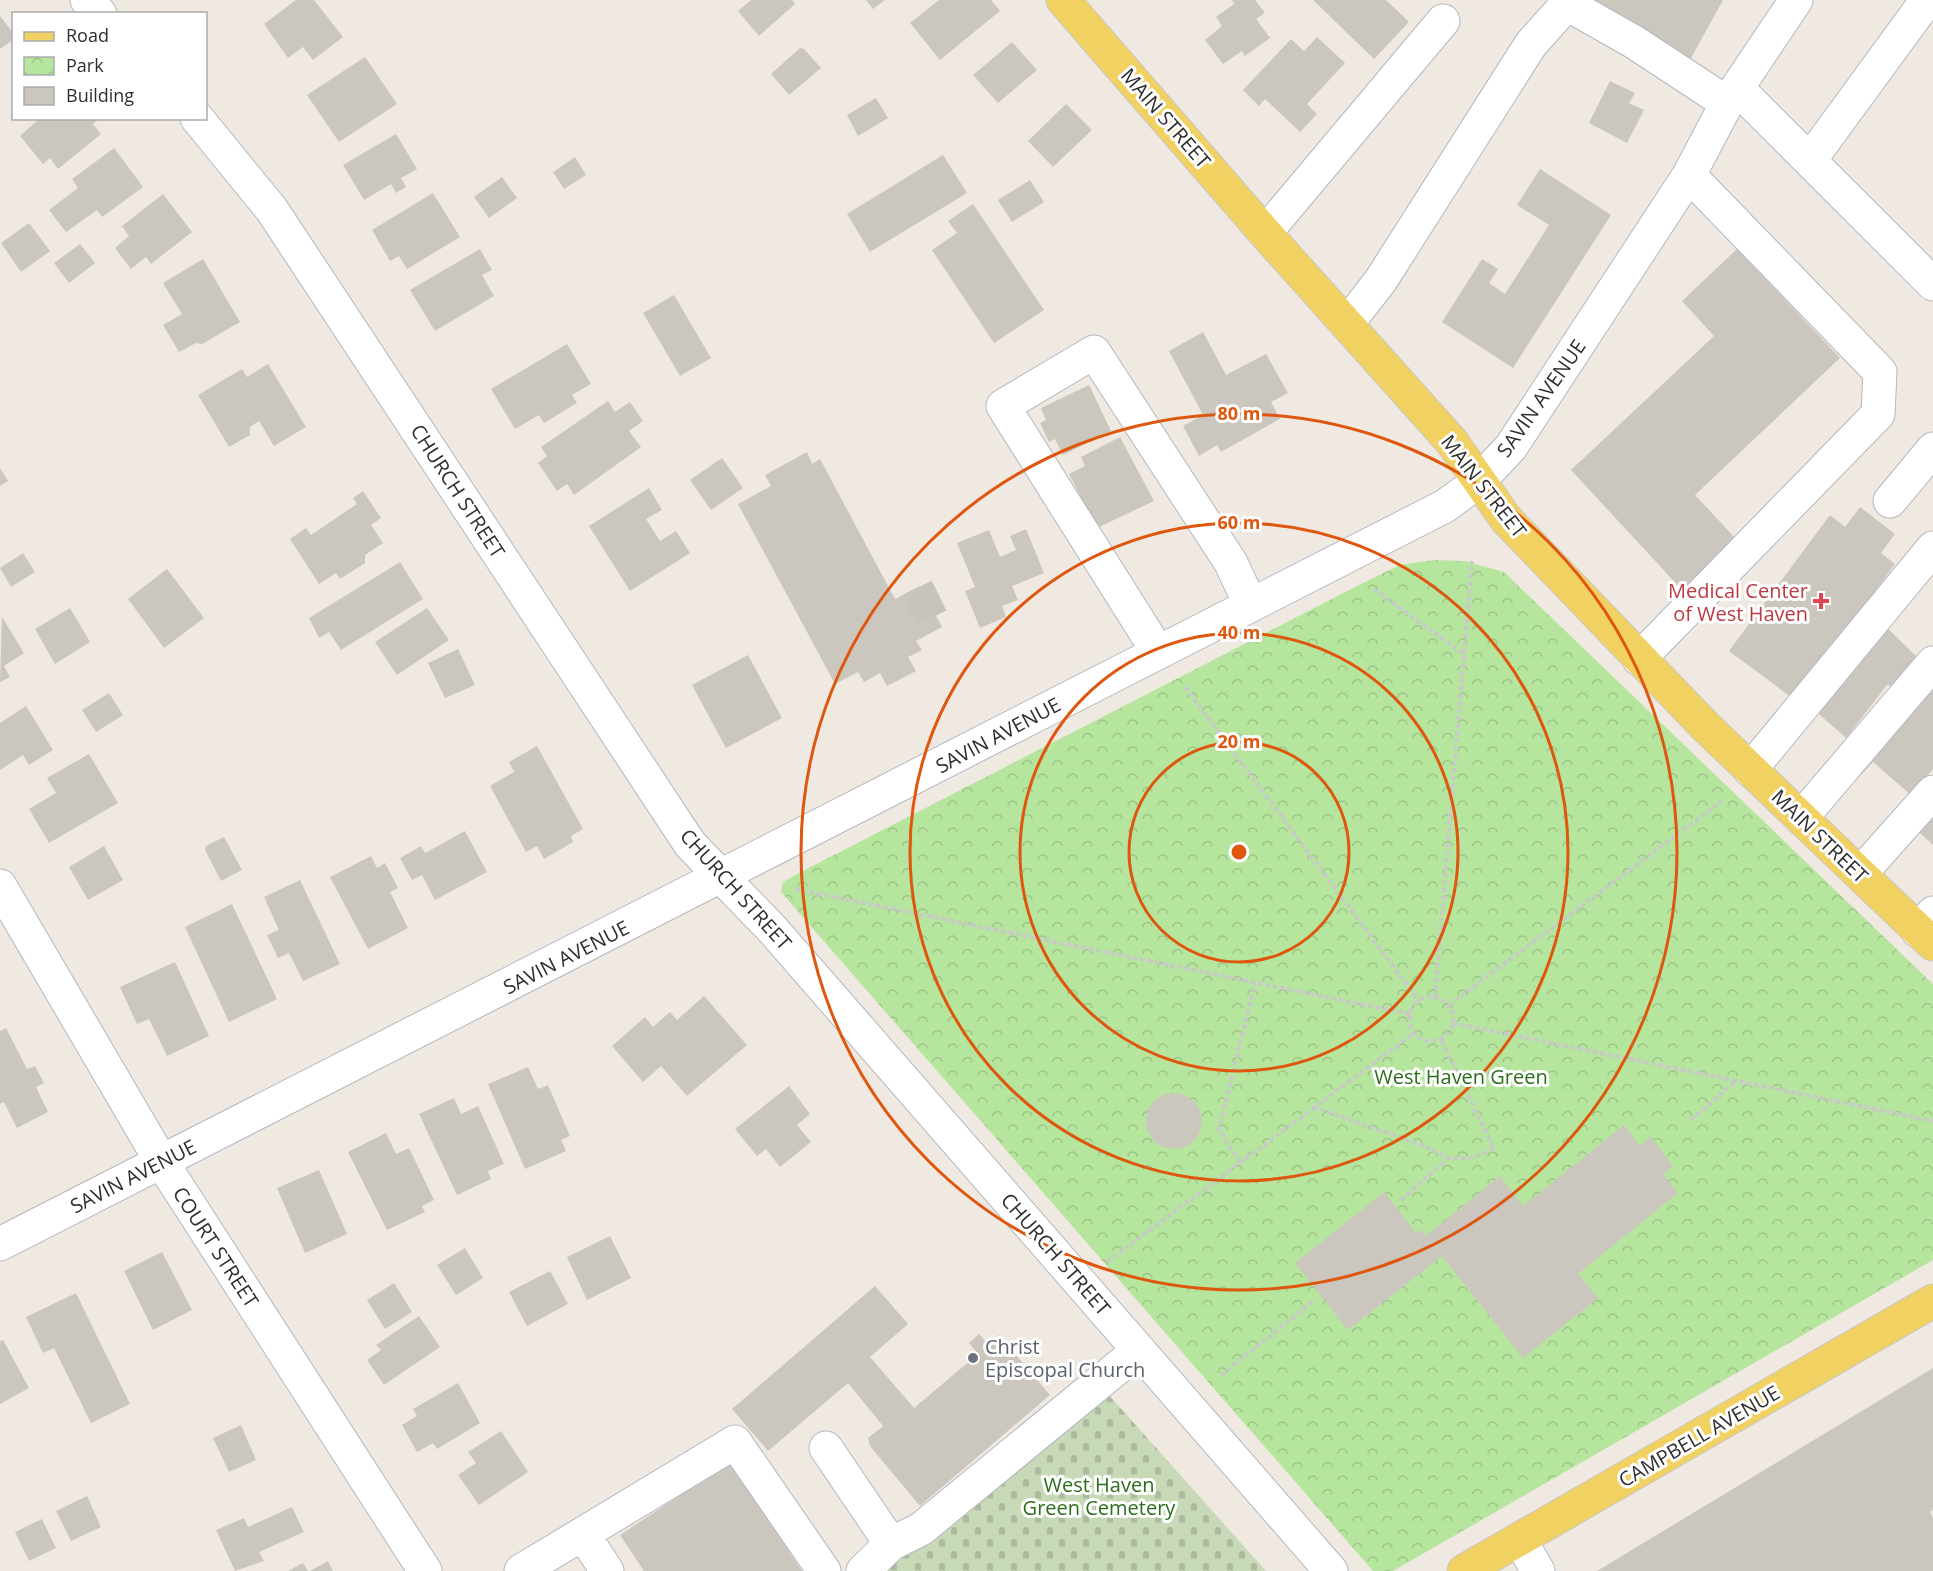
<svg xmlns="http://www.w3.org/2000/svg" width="1933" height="1571" viewBox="0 0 1933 1571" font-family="'Open Sans',sans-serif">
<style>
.cemetery{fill:url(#cemetery-stones)}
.park{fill:url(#park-crowns)}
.building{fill:#cbc7bf}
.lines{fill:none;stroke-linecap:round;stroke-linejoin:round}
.minor-tunnel{stroke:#c8c4bd;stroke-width:33;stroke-dasharray:33 16;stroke-linecap:butt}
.minor-casing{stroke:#b4b7c1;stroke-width:35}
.major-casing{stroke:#c9c9c9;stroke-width:35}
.path{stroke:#c9c9c9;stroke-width:4;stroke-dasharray:4.5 3;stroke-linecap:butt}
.minor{stroke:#fff;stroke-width:33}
.major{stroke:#f2d163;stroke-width:33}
.ring{fill:none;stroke:#df570e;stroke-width:3}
.health-dot{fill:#e0444e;stroke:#fff;stroke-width:2}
.worship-dot{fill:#6b7280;stroke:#fff;stroke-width:2}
.labels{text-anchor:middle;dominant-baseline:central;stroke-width:6;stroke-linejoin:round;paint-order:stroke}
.street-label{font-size:20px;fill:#2e2e2e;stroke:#fff}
.health-label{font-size:20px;fill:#be3a42;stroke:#fff;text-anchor:end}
.park-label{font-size:20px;fill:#2c6e1b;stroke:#fff}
.worship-label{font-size:20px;fill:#5b616d;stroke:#fff;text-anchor:start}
.centre{fill:#df570e;stroke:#fff;stroke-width:3}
.ring-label{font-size:18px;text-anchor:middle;font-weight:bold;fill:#df570e;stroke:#fff;stroke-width:6;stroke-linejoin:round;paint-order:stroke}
</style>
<defs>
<pattern id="cemetery-stones" width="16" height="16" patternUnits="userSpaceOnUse" patternTransform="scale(1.5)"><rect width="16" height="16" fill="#c8d9b8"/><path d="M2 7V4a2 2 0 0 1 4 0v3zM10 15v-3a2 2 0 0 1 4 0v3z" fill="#acbb9e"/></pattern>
<pattern id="park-crowns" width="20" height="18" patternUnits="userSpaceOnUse" patternTransform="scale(1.5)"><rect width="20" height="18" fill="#b6e59e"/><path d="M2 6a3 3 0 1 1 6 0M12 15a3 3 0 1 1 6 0" fill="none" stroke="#9dc588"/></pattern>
</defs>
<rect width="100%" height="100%" fill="#efe9e1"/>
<!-- cemetery -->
<path class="cemetery" d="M1107,1393L1266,1571H886Z"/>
<!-- park -->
<path class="park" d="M1434,560L1464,561L1504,572L1933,984V1260L1393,1571H1373L781,892L783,882L803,871L1359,585L1400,565Z"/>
<!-- building -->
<path class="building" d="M296,0H314L343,37L313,60L303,47L288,58L264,24Z
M751,0H792L795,4L759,36L738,11Z
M866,0H885L873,9Z
M939,0H991L1000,11L940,60L910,23Z
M1232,0H1255L1265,13L1256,19L1270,38L1245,56L1242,51L1223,64L1205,40L1222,26L1216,17L1234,4Z
M1313,0H1386L1409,22L1374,59Z
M1582,0H1723L1690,60Z
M0,16L14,34V39L0,49Z
M1317,37L1345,63L1307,104L1317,114L1300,132L1265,99L1259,106L1243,90L1291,39L1304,51Z
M1012,42L1037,70L998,103L973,75Z
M800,48L804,49L821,68L789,95L771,74Z
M365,57L397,104L339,142L307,95Z
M1610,81L1635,93L1629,103L1644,110L1627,143L1589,123Z
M876,98L888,118L858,136L847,115Z
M1066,104L1092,130L1053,167L1028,141Z
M40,118H99L93,124L101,134L58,169L50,158L43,164L20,136Z
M396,134L417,169L401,178L406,187L396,193L391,184L364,200L343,165Z
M114,148L143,187L102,217L97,210L66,232L49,210L78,188L72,179Z
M943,155L967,193L870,252L847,214Z
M575,157L586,175L564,189L553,172Z
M1540,169L1611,215L1513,368L1442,322L1482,259L1498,269L1489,283L1505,294L1549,225L1517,205Z
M502,177L517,198L489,218L474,197Z
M1030,180L1044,202L1012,222L998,200Z
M433,193L460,237L407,269L399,256L390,261L372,230Z
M163,194L192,232L151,264L146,257L131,269L115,248L129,236L122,226Z
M973,204L1044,310L994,343L932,250L957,233L948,221Z
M29,223L50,251L21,272L1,243Z
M80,244L95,263L69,283L54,263Z
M480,249L492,270L482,275L494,296L435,331L410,290Z
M1737,249L1840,358L1695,495L1737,540L1683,591L1571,470L1714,336L1682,301Z
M203,259L240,322L202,344L196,343L179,352L163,325L182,314L163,283Z
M674,295L711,358L680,376L643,313Z
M1203,332L1226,375L1266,354L1288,393L1271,402L1280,419L1221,452L1217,445L1199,456L1183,426L1203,415L1169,351Z
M567,344L591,384L572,395L577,403L544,423L539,415L515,429L491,389Z
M268,364L306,427L274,446L259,421L250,427V435L229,447L198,395L242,369L247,377Z
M1089,385L1111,431L1063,455L1055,439L1049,442L1040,423L1046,420L1041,408Z
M608,401L615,412L630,402L643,421L629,431L641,447L574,495L567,484L557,491L538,463L547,456L541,447Z
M1120,437L1154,501L1097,528L1069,474L1085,466L1081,457Z
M807,452L812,464L820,459L895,599L920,586L942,627L916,641L922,650L908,657L916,671L887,686L880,673L864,682L858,672L835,684L738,504L771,486L765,475Z
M722,458L743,488L711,510L690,480Z
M0,468L8,481L0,486Z
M649,488L662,510L646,519L660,541L676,531L690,553L630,591L589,526Z
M363,491L381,518L371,525L383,543L365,555V563L340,579L336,573L319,584L290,539L306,528L311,535L357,504L353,498Z
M1860,507L1895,534L1881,553L1895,564L1795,700L1729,651L1830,515L1845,527Z
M1026,529L1044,573L1012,586L1018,600L1002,606L1006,617L980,628L965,591L975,587L957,543L989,530L1000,557L1016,550L1010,536Z
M23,553L35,572L11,587L0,568Z
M400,562L423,599L341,650L329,632L319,638L309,618Z
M167,569L204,618L164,648L128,599Z
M70,608L90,642L55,664L35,629Z
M427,608L449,640L397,675L375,642Z
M2,617L24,653L4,666L10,677L0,682Z
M1882,623L1920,660L1896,688L1887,685L1846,738L1811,707Z
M458,649L475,685L445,698L428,663Z
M748,655L782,718L726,748L692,685Z
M1933,672V769L1911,795L1873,762L1861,775L1851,766Z
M109,693L123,715L96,732L82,710Z
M26,706L53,750L29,765L23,755L0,770V723Z
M537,746L583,829L571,836L573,842L544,859L537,846L526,852L490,786L514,772L509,762Z
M89,754L118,803L49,843L29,809L56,793L47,778Z
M1933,798V845L1910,824Z
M465,831L487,872L435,900L422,875L412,880L400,858L421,846L425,853Z
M224,837L242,870L221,881L205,850L206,846Z
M104,846L123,880L88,900L69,867Z
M371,856L377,868L385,863L398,888L390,892L408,928L368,949L330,877Z
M300,880L340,964L303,981L289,953L278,958L267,935L279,930L264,897Z
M232,904L277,999L229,1022L185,927Z
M175,962L209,1036L167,1056L149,1019L137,1024L120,987Z
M704,996L747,1045L687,1096L661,1066L643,1082L612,1046L645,1017L653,1027L670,1012L677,1020Z
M6,1028L27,1069L35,1066L44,1083L36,1087L48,1112L17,1128L4,1102L0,1104V1031Z
M528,1067L538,1089L548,1085L570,1136L561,1140L566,1151L525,1169L488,1084Z
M789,1086L810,1114L797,1125L811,1142L780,1167L766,1149L757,1156L735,1129Z
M1146 1121a28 28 0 1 1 56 0a28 28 0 1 1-56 0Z
M454,1098L461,1114L478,1106L504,1164L488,1171L491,1179L457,1195L419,1114Z
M1624,1125L1640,1146L1651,1137L1673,1166L1663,1174L1678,1193L1578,1274L1598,1298L1523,1358L1442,1256L1348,1330L1295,1263L1384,1192L1416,1233L1420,1230L1426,1236L1500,1176L1523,1206Z
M386,1133L396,1154L409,1148L434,1200L422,1206L425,1212L387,1230L348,1152Z
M319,1170L347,1234L305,1253L277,1188Z
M610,1236L631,1278L587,1300L567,1257Z
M465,1248L483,1278L456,1295L437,1265Z
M162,1252L192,1310L153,1330L124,1271Z
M550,1271L568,1304L527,1326L509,1292Z
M394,1283L412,1312L385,1329L367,1300Z
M875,1286L908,1324L870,1357L914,1408L978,1354L969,1343L979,1334L988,1344L999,1335L1050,1395L920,1506L870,1446L868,1438L883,1426L848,1383L768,1451L732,1409Z
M76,1293L130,1404L91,1423L54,1348L43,1353L26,1317Z
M419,1316L440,1347L384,1385L367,1360L381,1350L376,1345Z
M3,1340L29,1388L0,1404V1341Z
M1933,1368V1510L1930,1512L1933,1518V1571H1597Z
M458,1383L480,1423L437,1449L433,1443L417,1452L402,1425L417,1416L413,1409Z
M241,1425L256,1460L229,1472L213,1438Z
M501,1431L528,1472L479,1505L458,1475L476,1463L468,1452Z
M730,1462L802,1571H644L620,1535Z
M87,1496L101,1527L71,1541L56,1511Z
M292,1507L304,1532L259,1552L264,1561L235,1571L216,1530L244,1518L248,1527Z
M42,1519L56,1548L29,1561L15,1532Z
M328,1561L333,1571H310Z
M303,1563L308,1571H288Z"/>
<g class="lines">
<!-- minor-tunnel -->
<path class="minor-tunnel" d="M917,588L937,629"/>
<defs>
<path id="minor" d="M87,0L100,14
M1737,88L1933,284
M197,118L272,210L690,844L773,930L1331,1571
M1810,160L1927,0
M1265,233L1443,21
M1347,324L1381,280L1531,44L1567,4L1634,42L1727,103
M1890,501L1933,449
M1158,652L1003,406L1094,352L1231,563L1250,604
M1639,659L1878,414L1880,372L1689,175
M1750,770L1933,548
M1801,818L1933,663
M1860,874L1933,792
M0,886L161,1161L425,1571
M1918,931L1933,913
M0,1244L1445,506L1479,481L1511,447L1689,175L1727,103L1796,0
M826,1448L891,1544L863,1571
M583,1534L607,1571
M1520,1540L1538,1571
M891,1544L921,1529L1139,1350
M521,1571L735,1442L824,1571"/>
<path id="major" d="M1063,0L1265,233L1452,442L1506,519L1705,726L1933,944
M1464,1571L1933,1301"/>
</defs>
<!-- minor casing -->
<use href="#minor" class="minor-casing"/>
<!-- major casing -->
<use href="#major" class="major-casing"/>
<!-- path -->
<path class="path" d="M1374,589L1465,655
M1185,687L1419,1001
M795,889L1410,1014
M1435,997L1472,561
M1409 1019a22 22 0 1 1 44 0a22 22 0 1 1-44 0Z
M1449,1005L1722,801
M1453,1023L1933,1121
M1313,1107L1422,1145L1448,1158H1471L1494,1149L1441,1039
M1691,1120L1736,1081
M1240,1162L1219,1130L1255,983
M1401,1200L1448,1158
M1107,1262L1414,1033
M1221,1375L1315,1300"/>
<!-- minor -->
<use href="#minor" class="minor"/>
<!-- major -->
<use href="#major" class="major"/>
</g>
<!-- distance rings -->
<g class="ring">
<circle cx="1239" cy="852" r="110"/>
<circle cx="1239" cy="852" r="219"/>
<circle cx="1239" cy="852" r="329"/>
<circle cx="1239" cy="852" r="438"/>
</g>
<!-- markers -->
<path class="health-dot" d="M1818 592h6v6h6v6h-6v6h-6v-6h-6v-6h6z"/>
<circle class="worship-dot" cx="973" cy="1358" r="6"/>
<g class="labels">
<!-- street labels -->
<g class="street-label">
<text transform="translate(1166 118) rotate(49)">MAIN STREET</text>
<text transform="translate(1541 398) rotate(-55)">SAVIN AVENUE</text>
<text transform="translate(1484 486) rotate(52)">MAIN STREET</text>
<text transform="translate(458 491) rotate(57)">CHURCH STREET</text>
<text transform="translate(998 735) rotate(-28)">SAVIN AVENUE</text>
<text transform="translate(1820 836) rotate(44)">MAIN STREET</text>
<text transform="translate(736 889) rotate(48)">CHURCH STREET</text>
<text transform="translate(566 957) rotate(-27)">SAVIN AVENUE</text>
<text transform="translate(133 1176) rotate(-27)">SAVIN AVENUE</text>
<text transform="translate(216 1247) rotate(57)">COURT STREET</text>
<text transform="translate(1056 1254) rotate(49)">CHURCH STREET</text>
<text transform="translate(1699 1436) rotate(-30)">CAMPBELL AVENUE</text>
</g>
<!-- health labels -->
<g class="health-label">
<text x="1808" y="590">Medical Center<tspan x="1808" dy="23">of West Haven</tspan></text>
</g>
<!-- park labels -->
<g class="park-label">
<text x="1461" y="1076">West Haven Green</text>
<text x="1099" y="1484">West Haven<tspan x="1099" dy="23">Green Cemetery</tspan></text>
</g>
<!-- worship labels -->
<g class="worship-label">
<text x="985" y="1346">Christ<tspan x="985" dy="23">Episcopal Church</tspan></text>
</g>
</g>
<circle cx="1239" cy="852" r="9" class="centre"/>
<g class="ring-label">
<text x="1239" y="420">80 m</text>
<text x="1239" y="529">60 m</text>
<text x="1239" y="639">40 m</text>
<text x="1239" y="748">20 m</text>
</g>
<!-- legend -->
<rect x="12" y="12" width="195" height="108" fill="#ffffff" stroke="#ababab" stroke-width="1.5"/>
<rect x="24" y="32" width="30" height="9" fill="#f2d163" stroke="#ababab" stroke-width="1.5"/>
<text x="66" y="42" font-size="18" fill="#2e2e2e">Road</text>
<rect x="24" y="57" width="30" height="18" fill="url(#park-crowns)" stroke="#ababab" stroke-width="1.5"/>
<text x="66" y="72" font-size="18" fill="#2e2e2e">Park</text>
<rect x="24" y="87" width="30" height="18" fill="#cbc7bf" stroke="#ababab" stroke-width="1.5"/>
<text x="66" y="102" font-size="18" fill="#2e2e2e">Building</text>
</svg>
